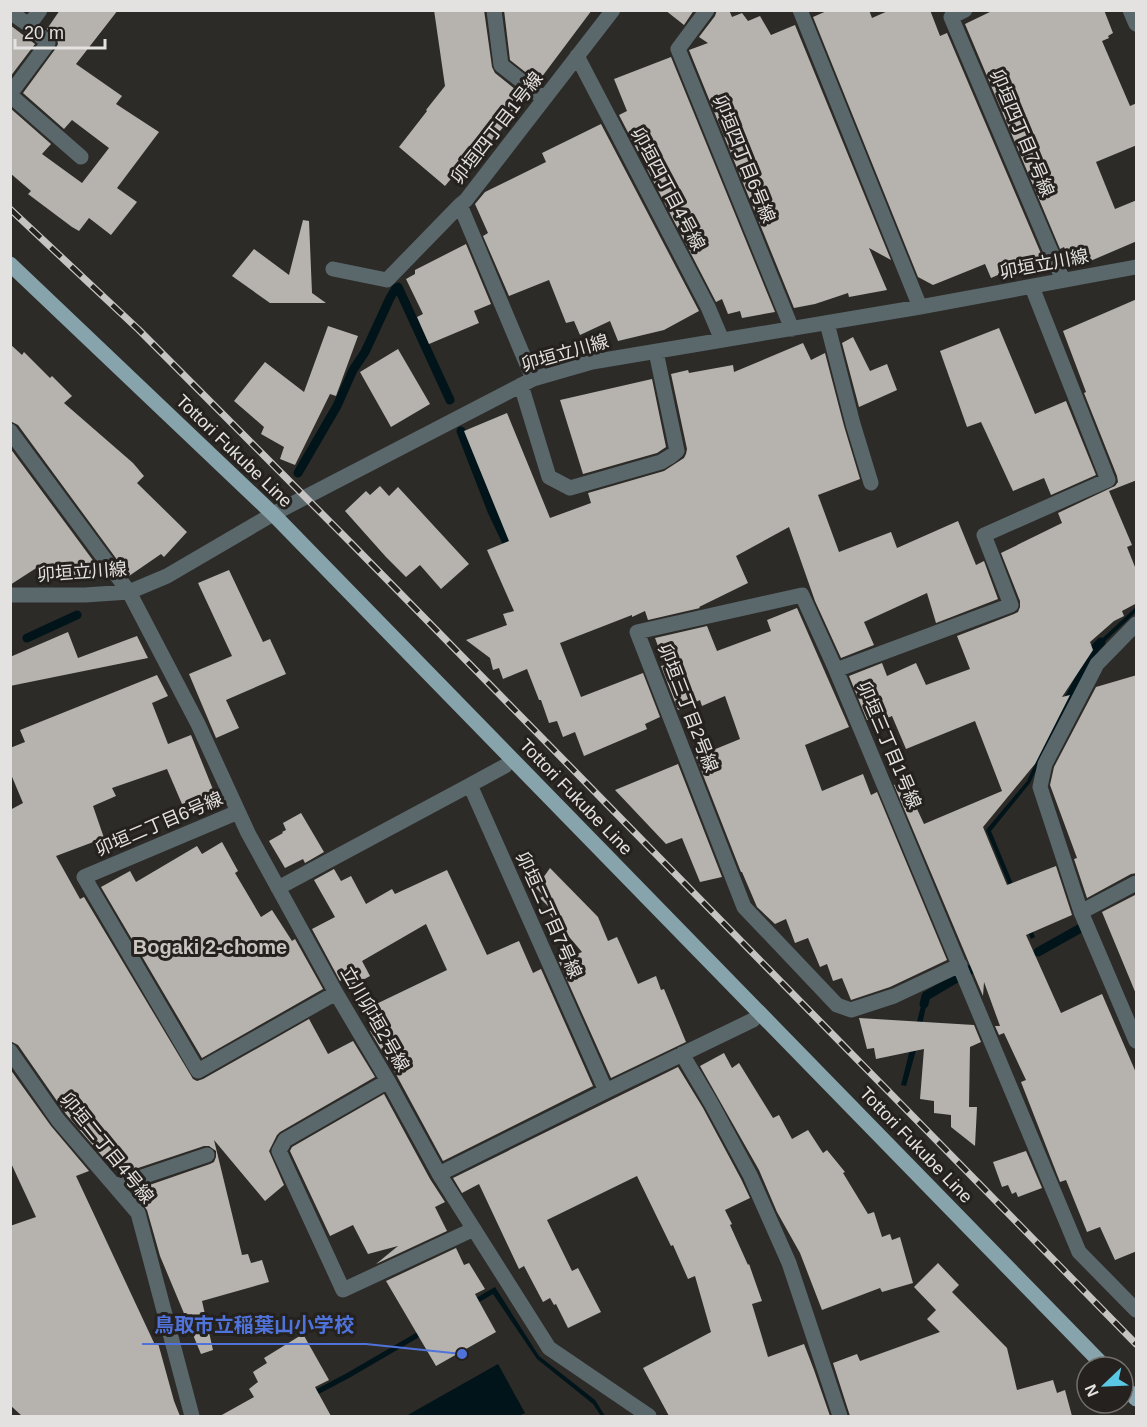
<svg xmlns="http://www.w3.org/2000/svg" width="1147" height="1427" viewBox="0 0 1147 1427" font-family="Helvetica,'Noto Sans JP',sans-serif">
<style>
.water{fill:#00141a}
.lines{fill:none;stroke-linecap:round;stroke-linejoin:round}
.stream{stroke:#00141a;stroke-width:9}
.building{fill:#b6b3ae}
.minor{stroke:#5a686c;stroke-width:15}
.major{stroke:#87a4ac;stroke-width:15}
.rail-casing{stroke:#c6c4c2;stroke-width:7}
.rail{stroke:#24211e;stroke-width:4.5;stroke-dasharray:14;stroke-linecap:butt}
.labels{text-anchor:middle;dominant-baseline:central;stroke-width:6;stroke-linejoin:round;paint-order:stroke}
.street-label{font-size:18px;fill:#e4e2e0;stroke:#24211e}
.neighbourhood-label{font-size:20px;font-weight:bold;fill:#c9c6c1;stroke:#24211e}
.leader{fill:none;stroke:#4f73da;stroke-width:2}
.callout-dot{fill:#4f73da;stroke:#24211e;stroke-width:2}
.callout-label{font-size:20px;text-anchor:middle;font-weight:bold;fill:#4f73da;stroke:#24211e;stroke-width:6;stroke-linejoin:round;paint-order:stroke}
</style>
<rect width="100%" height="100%" fill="#2d2b27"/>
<!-- water -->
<path class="water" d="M1136,607V612L1096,650L1093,647Z
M1066,698L1070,700L1030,783L991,831L1035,937L1031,939L986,830L1027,781Z
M929,993L918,1043L906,1086L901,1085L924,994Z
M495,1287L539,1356L595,1400L605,1416H601L593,1404L537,1359L493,1294L349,1378L277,1416H266L347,1373Z
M498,1364L525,1413L519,1416H406Z"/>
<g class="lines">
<!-- stream -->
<path class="stream" d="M398,287L450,400
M461,431L492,511L511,551
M298,473L337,406L353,370L365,352L390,298L396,288
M27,638L77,615
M1064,708L1096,647L1101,642
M1038,952L1079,929
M924,1004L926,996L972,969L983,964"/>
</g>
<!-- building -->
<path class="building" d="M60,10H118L76,64L122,96L116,104L159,132L117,188L137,202L111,235L89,218L79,231L72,227L28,194L31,191L10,173V108L51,144L42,154L82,183L109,148L72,120L64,129L23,93L56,48L58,44L57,39L47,29Z
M434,10H484L492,67L495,73L526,98V100L463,175L460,168L445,186L399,147L427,111L426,110L445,86Z
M504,10H592L538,82L510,60Z
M665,10H694L684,25Z
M717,10H729L732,17L742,13L748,21L760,16L771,35L795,25L891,260L869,248L887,290L849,297L848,293L815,304L794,308L689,50L708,43L699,37L715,16Z
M829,10H869L872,18L890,10H930L940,36L947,33L1042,256L991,278L985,264L933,285L918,277L813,17Z
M994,10H1104L1113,33L1108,36L1109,38L1102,41L1130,106L1137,103V145L1096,162L1115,209L1137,200V241L1088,262L1083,250L1068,257L1064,247L1060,249L965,24Z
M10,25L35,44L10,77Z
M671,57L775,312L742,318L740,311L728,314L722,299L716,302L619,115L627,111L614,79Z
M601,124L699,311L664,330L618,341L610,321L580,335L574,321L566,323L549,280L509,296L483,236L488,233L475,204L485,192L546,162L542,153Z
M303,220L309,221L312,293L326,303H270L232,276L254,249L289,275Z
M466,244L491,304L474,311L479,323L429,344L417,317L423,314L406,279L415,274V270Z
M1137,299V480L1109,491L1132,545L1127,547L1137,572V603L1122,611L1124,616L1114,621L1090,642L1093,650L1062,697L1070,695L1035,764L983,827L1007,885L1056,866L1072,915L1026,935L1061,1013L1102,994L1137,1075V1251L1115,1260L1100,1227L1087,1232L1066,1180L1060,1182L1021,1082L1026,1080L1004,1033L999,1035L995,1026H1000L984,982L983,996L894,785L904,781L924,824L1002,791L975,721L906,749L892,716L873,724L871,719L867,720L849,676L882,663L887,676L916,663L926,685L970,669L957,636L1014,614L1018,612L1020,607V601L1001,553L1062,523L1058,513L1115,486L1118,482L1117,476L1084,393L1086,392L1063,331Z
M328,326L358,336L336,396L330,394L295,465L280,459L284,447L261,434L264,427L234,401L265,362L304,392Z
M999,328L1035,414L1066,401L1096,475L1051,495L1044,478L1013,491L981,422L967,427L940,351Z
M853,337L870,371L887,364L897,390L859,407L842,343Z
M803,343L811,360L825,353L844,426L860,479L818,495L839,552L891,532L897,548L958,521L976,565L984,561L998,599L936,623L927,593L864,622L874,645L841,658L815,601L789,527L736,556L748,583L699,607L700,608L648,620L645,611L632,617V615L560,643L581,697L643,673L660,717L645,724L647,729L584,756L575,732L563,737L557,721L549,723L541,700H539L527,669L503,679L499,668L493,670L490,658L466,640L507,625L503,614L514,611L487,550L509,541L464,431L507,413L550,518L591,503L588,493L664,471L684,458L686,454L687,449L671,374L688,370L689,373L733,365L734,372Z
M10,344L22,355L24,352L50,378L52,376L72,396L64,403L133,463L144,476L137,483L187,532L164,557L161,554L129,576L18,425L10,421Z
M398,349L430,404L391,427L360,372Z
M652,379L666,447L657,453L583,474L560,400Z
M10,448L106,578H55L44,563L10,585Z
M380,486L389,496L398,487L469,564L441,589L420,565L406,577L386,557L345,511L366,491L370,495Z
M229,570L263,642L270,639L286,674L226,700L239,728L216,738L189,674L232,656L198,583Z
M797,608L849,727L805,745L822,791L863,774L871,795L877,792L947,960L890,987L851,1000L842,978L833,981L827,964L820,967L808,938L795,943L786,919L775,924L757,907L742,872H741L696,757L740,739L725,696L702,706L700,700L678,710L661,666L665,665L655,638L707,626L717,651L771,631L767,620Z
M68,632L78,658L137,636L148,658L10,686V657Z
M157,675L168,696L152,703L168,744L191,735L214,792L182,804L167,769L112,788L116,796L93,806L104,838L56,856L80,899L84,897L193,1079L197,1081L203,1079L309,1019L328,1054L353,1041L375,1077L280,1132L277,1135L269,1151L284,1185L265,1201L214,1140L242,1255L248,1254L251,1263L262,1260L269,1282L202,1301L213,1350L201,1354L160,1256L147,1210L141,1202L138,1189L210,1164L214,1162L216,1157V1151L209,1146H204L129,1171L127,1165L122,1168L119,1161L109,1164L66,1114L18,1045L10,1041V810L23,803L10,772V748L25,742L20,730Z
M1137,675V873L1131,874L1087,898L1074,859L1077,858L1050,785L1054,767L1096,687Z
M678,764L722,877L700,882L682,838L666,844L615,790Z
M301,813L324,852L305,863L303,859L285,868L269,841L283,833L282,832L286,830L283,823Z
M222,842L238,871L235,873L261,917L272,910L292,941L295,939L323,989L202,1058L101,887L130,871L136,882L197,846L202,854Z
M550,868L598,917L608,941L617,937L638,984L656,976L661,990L664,989L686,1042L611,1078L559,962L582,952L547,911L550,908L540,898L544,896L536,888Z
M334,869L341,881L351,876L366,904L392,889L395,894L447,870L487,955L519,941L533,973L541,969L593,1086L443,1161L397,1076L370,1031L381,1026L372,1006L447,970L426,924L362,961L370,976L348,988L343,979L340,981L312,929L335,917L314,880Z
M1137,894V994H1136L1102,912Z
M859,1018L974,1025L981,1042L970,1047L969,1107H977L975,1146L951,1127V1115L934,1113V1101L920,1099L924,1049L876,1059L874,1048L867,1049Z
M724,1053L732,1068L739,1063L773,1118L779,1115L792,1139L808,1130L823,1153L827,1150L845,1172L843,1173L868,1214L874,1212L882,1237L890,1234L892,1240L900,1237L913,1283L882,1292L880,1288L822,1310L800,1253L777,1212L759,1170L700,1066Z
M678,1067L703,1108L741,1179L750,1198L725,1210L732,1224L730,1225L748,1265L749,1264L762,1301L752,1304L768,1357L804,1344L814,1370L830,1416H669L643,1368L711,1332L695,1276L688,1279L673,1245L671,1246L637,1176L547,1220L572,1271L578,1268L601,1312L568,1328L556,1304L554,1305L550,1298L543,1302L524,1266L519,1269L479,1184L462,1193L453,1178Z
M10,1069L51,1126L89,1171L76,1176L155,1345L158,1343L174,1401L180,1416H22L10,1405V1226L36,1217L10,1161Z
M384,1094L430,1179L445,1202L435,1207L447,1231L376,1264L398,1246L368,1254L353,1225L330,1236L290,1151L292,1147Z
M1026,1151L1042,1188L1018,1197L1016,1192L1012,1194L1008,1185L1002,1187L993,1162Z
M456,1248L464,1265L469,1263L485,1289L475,1294L496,1332L436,1366L386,1281Z
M938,1263L959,1285L952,1292L1007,1348L1017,1390L1053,1380L1057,1393L1065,1390L1072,1416H850L833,1363L857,1354L860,1361L940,1332L927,1319L936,1310L914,1287Z
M303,1334L329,1380L315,1387L331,1416H220L254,1397L249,1389L258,1382L253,1372L267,1363L264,1358Z"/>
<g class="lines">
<!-- minor -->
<path class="minor" d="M494,10L501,65L544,99
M707,10L678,49L792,329
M800,10L920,307
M965,10L951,17L1063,280
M1130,10L1136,24
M10,12L29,25L40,10
M577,56L708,307L722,340
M10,94L48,43L29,25
M10,95L81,157
M333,269L387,280L460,205
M1032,287L1108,480L984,535L1011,605L836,670L1079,1252L1136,1310
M827,323L853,424L871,483
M533,379L460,205L466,200L613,10
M521,385L549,477L570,488L661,462L671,456L677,451L656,352
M10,431L129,592L198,724L248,833L336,993L388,1081L439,1174L549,1348L649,1416
M10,595H85L129,592L167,576L273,514L533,379L592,362L920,307L1136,267
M836,670L802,595L637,632L744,907L837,1005L851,1010L894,996L960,965
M470,785L505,766
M238,812L84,877L198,1071L336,993
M1136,883L1081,912L1136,1041
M278,888L470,785L606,1091L439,1174
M1081,912L1040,787L1045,764L1097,664L1136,624
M10,1051L58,1120L138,1213L192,1416
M682,1054L711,1103L750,1175L789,1263L840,1416
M388,1081L285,1140L279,1151L343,1290L474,1229
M606,1091L753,1020
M115,1186L207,1155"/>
<!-- major -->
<path class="major" d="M10,264L273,514L1105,1367
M1123,1385L1136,1399"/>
<defs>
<path id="rail" d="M10,209L139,330L351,543L1136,1344"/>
</defs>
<!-- rail casing -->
<use href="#rail" class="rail-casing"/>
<!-- rail -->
<use href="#rail" class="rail"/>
</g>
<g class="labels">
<!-- street labels -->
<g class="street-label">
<text transform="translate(497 128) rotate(-52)">卯垣四丁目1号線</text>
<text transform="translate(1022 133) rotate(67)">卯垣四丁目7号線</text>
<text transform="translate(744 159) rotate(68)">卯垣四丁目6号線</text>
<text transform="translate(668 189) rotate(62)">卯垣四丁目4号線</text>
<text transform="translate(1044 264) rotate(-11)">卯垣立川線</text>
<text transform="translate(565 353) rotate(-16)">卯垣立川線</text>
<text transform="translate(234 451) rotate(44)">Tottori Fukube Line</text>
<text transform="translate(82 572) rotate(-4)">卯垣立川線</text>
<text transform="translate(688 708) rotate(69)">卯垣三丁目2号線</text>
<text transform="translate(889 745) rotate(67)">卯垣三丁目1号線</text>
<text transform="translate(576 797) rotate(46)">Tottori Fukube Line</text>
<text transform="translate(159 824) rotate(-23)">卯垣二丁目6号線</text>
<text transform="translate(549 915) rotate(66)">卯垣二丁目7号線</text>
<text transform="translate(375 1019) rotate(60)">立川卯垣2号線</text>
<text transform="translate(916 1145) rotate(46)">Tottori Fukube Line</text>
<text transform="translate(107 1148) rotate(51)">卯垣二丁目4号線</text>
</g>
<!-- neighbourhood labels -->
<g class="neighbourhood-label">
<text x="210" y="947">Bogaki 2-chome</text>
</g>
</g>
<!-- callouts -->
<path class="leader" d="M462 1354L366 1344H142"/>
<circle class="callout-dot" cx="462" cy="1354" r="6"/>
<g class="callout-label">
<text x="254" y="1332">鳥取市立稲葉山小学校</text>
</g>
<!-- border -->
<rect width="1147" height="1427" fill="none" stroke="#e4e2e0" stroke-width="24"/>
<!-- north arrow -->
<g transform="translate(1105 1385) rotate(247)"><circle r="28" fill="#24211e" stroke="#716e6c" stroke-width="1.5"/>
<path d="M0-4.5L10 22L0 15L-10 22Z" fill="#5ac8e5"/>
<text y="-9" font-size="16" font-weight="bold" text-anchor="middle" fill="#e4e2e0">N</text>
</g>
<!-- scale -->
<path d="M15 39v9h90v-9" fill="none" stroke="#e4e2e0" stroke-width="3"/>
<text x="24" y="39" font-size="18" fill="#e4e2e0" stroke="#24211e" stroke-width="4.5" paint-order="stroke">20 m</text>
</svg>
